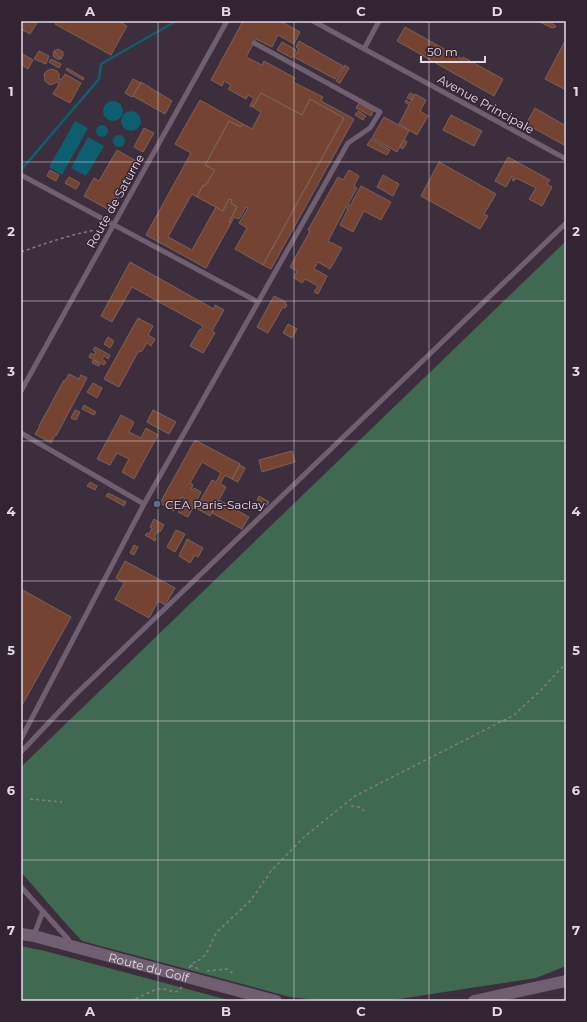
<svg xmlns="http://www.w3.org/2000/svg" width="587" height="1022" viewBox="0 0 587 1022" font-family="Montserrat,sans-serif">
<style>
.green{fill:#3f6950}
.water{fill:#0d5e6e}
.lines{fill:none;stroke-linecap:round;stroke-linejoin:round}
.stream{stroke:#0d5e6e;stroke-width:2.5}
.building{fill:#754332;stroke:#7a6259}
.path{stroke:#877b88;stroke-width:1.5;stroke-dasharray:3 3;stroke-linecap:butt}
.lane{stroke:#705f71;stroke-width:5}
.secondary{stroke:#705f71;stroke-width:12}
.grid{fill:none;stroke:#e3dae4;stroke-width:1;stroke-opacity:0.55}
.service-dot{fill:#5c6f8a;stroke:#332434;stroke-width:1.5}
.labels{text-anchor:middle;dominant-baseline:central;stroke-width:3;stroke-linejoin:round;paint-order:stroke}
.street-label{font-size:12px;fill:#e3dae4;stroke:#332434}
.poi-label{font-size:12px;fill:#e3dae4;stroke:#332434;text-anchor:start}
.neatline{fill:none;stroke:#e3dae4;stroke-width:1.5}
.grid-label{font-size:13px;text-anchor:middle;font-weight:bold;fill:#e3dae4}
</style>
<rect width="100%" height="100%" fill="#3d2e3e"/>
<!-- green -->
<path class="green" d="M566,241V966L536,978L386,1001H325L290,997L82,941L68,926L21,872V767Z
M21,946L45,951L232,1001H21Z"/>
<!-- water -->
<path class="water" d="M103 111a10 10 0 1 1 20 0a10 10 0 1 1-20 0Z
M121 121a10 10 0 1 1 20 0a10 10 0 1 1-20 0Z
M75,121L88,128L62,175L49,167Z
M96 131a6 6 0 1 1 12 0a6 6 0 1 1-12 0Z
M113 141a6 6 0 1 1 12 0a6 6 0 1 1-12 0Z
M88,137L104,146L86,176L71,168Z"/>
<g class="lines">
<!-- stream -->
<path class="stream" d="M21,170L99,79L101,64L176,21"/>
</g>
<!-- building -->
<path class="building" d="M21,21H34L37,23L30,34L21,29Z
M57,21H118L127,26L111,55L55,24Z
M243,21H280L300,32L294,44L278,35L272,47L256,39L246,57L262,65L264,61L295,78L293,82L323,97L321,101L354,119L271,269L263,265L344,118L310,99L302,115L261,93L253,107L250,106L254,98L248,95L246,99L228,89L231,85L224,81L222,86L211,80Z
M538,21H548L556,26L554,28L552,27V28Z
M405,27L462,59L463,57L503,79L494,96L397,41Z
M566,39V90L545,79Z
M299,41L343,66L335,79L294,57L299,49L296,47Z
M282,42L296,50L292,58L277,50Z
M58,49L63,52V56L61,59L54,51Z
M39,51L49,56L46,64L34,59Z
M54,51L61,59H57L54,57L53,54Z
M21,53L33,60L28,69L21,64Z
M51,59L61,64L59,68L49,62Z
M345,65L349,68L340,83L336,81Z
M67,68L84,78L83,80L66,70Z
M51,69L57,71L59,74V79L61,80L65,74L81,83L70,103L53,94L59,84L57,82L50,85L45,81L44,74L47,71Z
M133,79L141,83L132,97L125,93Z
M141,82L172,101L165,114L133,96Z
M261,93L302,115L310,99L344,118L263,265L235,249L247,228L239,223L248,208L246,207L239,219L234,217L231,223L229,222L237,207L231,203L232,200L229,199L223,211L197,197L203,185L205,186L215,170L205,165L229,121L241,127L243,124L252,129L261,112L253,107Z
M410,93L414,95L412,100L407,98Z
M415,94L426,100L420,111L428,116L417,135L406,128L405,129L409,131L397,152L372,138L384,117L404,128L405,127L399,124L409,105L405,102L406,100L410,103Z
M200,100L243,124L241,127L229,121L205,165L215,170L205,186L203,185L197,197L192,194L168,237L192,250L216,207L223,211L229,199L232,200L231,203L237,207L229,222L231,223L206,268L146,235L191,153L175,144Z
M359,103L373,111L371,116L356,108Z
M535,108L566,126V146L526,124Z
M358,111L366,116L363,120L355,115Z
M451,115L482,131L474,146L443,130Z
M144,128L154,133L143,152L134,147Z
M371,139L390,150L387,155L367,145Z
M404,140L407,142L403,149L400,147Z
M117,150L138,162L111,211L84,196L94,178L99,181Z
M508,157L550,180L547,184L552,187L542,206L529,199L536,188L516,178L514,181L512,180L514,177L512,176L506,187L495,181Z
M439,162L496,194L484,214L488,216L480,229L421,196Z
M50,170L59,175L56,181L47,176Z
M349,170L359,176L354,186L357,188L348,204L350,206L361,186L391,202L381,220L364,211L353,232L340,225L348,209L346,207L328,241L342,248L330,269L318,262L314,269L327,276L318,294L314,292L318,286L305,279L302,283L294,278L297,271L290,267L310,231L308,230L338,177L343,180Z
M383,175L399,184L393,196L377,187Z
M69,177L80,183L76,189L65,183Z
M130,262L212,308L213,310L215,305L224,310L212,331L215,333L203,353L190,346L200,329L201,330L203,326L132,287L112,322L101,316Z
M274,296L286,302L285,304L287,305L285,308L283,307L268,333L257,327Z
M138,318L153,326L148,335L155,339L151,346L147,343L142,351L138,352L119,387L104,379Z
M288,324L297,329L292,338L283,333Z
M108,337L114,341L110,348L104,344Z
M95,347L110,355L108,359L104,356L102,359L106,362L104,365L89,357L91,353L94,355L96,352L93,350Z
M93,360L100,364L99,366L92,363Z
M69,374L79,379L81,375L87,378L56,436L55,435L51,443L35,434L40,426H39L64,380L65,381Z
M93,383L102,388L97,398L87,392Z
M84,405L96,412L94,415L82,409Z
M75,410L80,412L76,420L71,418Z
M153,410L176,422L169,434L147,422Z
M121,415L134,422L129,432L141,438L146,428L158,435L134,479L122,472L129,459L117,453L110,465L97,459Z
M195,440L240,464L232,479L225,475L220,484L226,487L210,516L196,508L212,480L216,482L221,473L202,462L190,483L193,485L191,489L192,490L194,488L201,492L188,517L178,512L185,499L182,497L174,511L160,503Z
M292,451L295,462L262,472L259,460Z
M240,465L245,468L238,482L232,479Z
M90,482L97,486L95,490L87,486Z
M108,493L126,502L124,506L106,496Z
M259,496L269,502L267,505L257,500Z
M219,500L249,517L242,529L212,513Z
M154,519L164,525L160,532L158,531L154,537L156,538L155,541L145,535L147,533L149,534L152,528L150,527Z
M176,530L185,534L175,552L167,547Z
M187,539L203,548L198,557L195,555L190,563L179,556Z
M134,545L138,547L134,555L130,553Z
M125,561L175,588L165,605L158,601L149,618L115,599L124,583L116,578Z
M21,589L71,617L21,707Z"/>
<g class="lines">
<!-- path -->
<path class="path" d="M21,252C46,243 70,235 95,230
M30,799L62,802
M351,806L360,807L366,813
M190,965L201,970
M189,968C192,962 197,962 202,958C210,951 211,941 217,932L251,900L271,871L304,837L355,796L514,715L540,691L566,663
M207,971L227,969L235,975
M130,1001L157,989H164L175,992L180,990L182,986
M557,1001L566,1000"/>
<!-- lane -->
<path class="lane" d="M313,21L566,159
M364,49L379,21
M21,175L258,302
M21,391L227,21
M21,433L144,504
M21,739L144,504L348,143L370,128L380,112L254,43
M21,752L74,696L566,223
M21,887L68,939L71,945
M34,935L43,911"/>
<!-- secondary -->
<g class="secondary">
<path id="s1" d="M21,934L34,936L276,1001"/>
<path d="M474,1001L566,981"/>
</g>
</g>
<!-- grid -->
<path class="grid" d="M158,21V1001M294,21V1001M429,21V1001M21,162H566M21,301H566M21,441H566M21,581H566M21,721H566M21,860H566"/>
<!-- markers -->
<circle class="service-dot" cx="157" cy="504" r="4"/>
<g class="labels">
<!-- street labels -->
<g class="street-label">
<text transform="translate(486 104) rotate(29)">Avenue Principale</text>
<text transform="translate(115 201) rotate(-61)">Route de Saturne</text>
<text stroke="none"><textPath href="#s1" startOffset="132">Route du Golf</textPath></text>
</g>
<!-- poi labels -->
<g class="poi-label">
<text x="165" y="504">CEA Paris-Saclay</text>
</g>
</g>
<!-- border -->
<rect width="587" height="1022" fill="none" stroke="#332434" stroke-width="44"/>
<!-- scale -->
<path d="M421 56v6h64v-6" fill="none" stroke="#e3dae4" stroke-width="2"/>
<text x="427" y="56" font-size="12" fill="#e3dae4" stroke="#332434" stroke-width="3" paint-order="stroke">50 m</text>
<rect x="22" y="22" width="543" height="978" class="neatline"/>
<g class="grid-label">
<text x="90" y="16">A</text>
<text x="226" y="16">B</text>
<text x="361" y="16">C</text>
<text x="497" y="16">D</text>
<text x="11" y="96">1</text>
<text x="576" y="96">1</text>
<text x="11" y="236">2</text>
<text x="576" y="236">2</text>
<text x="11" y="376">3</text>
<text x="576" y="376">3</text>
<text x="11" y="516">4</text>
<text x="576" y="516">4</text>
<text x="11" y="655">5</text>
<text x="576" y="655">5</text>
<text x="11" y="795">6</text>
<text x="576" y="795">6</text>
<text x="11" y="935">7</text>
<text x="576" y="935">7</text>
<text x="90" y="1016">A</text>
<text x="226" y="1016">B</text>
<text x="361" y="1016">C</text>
<text x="497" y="1016">D</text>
</g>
</svg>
